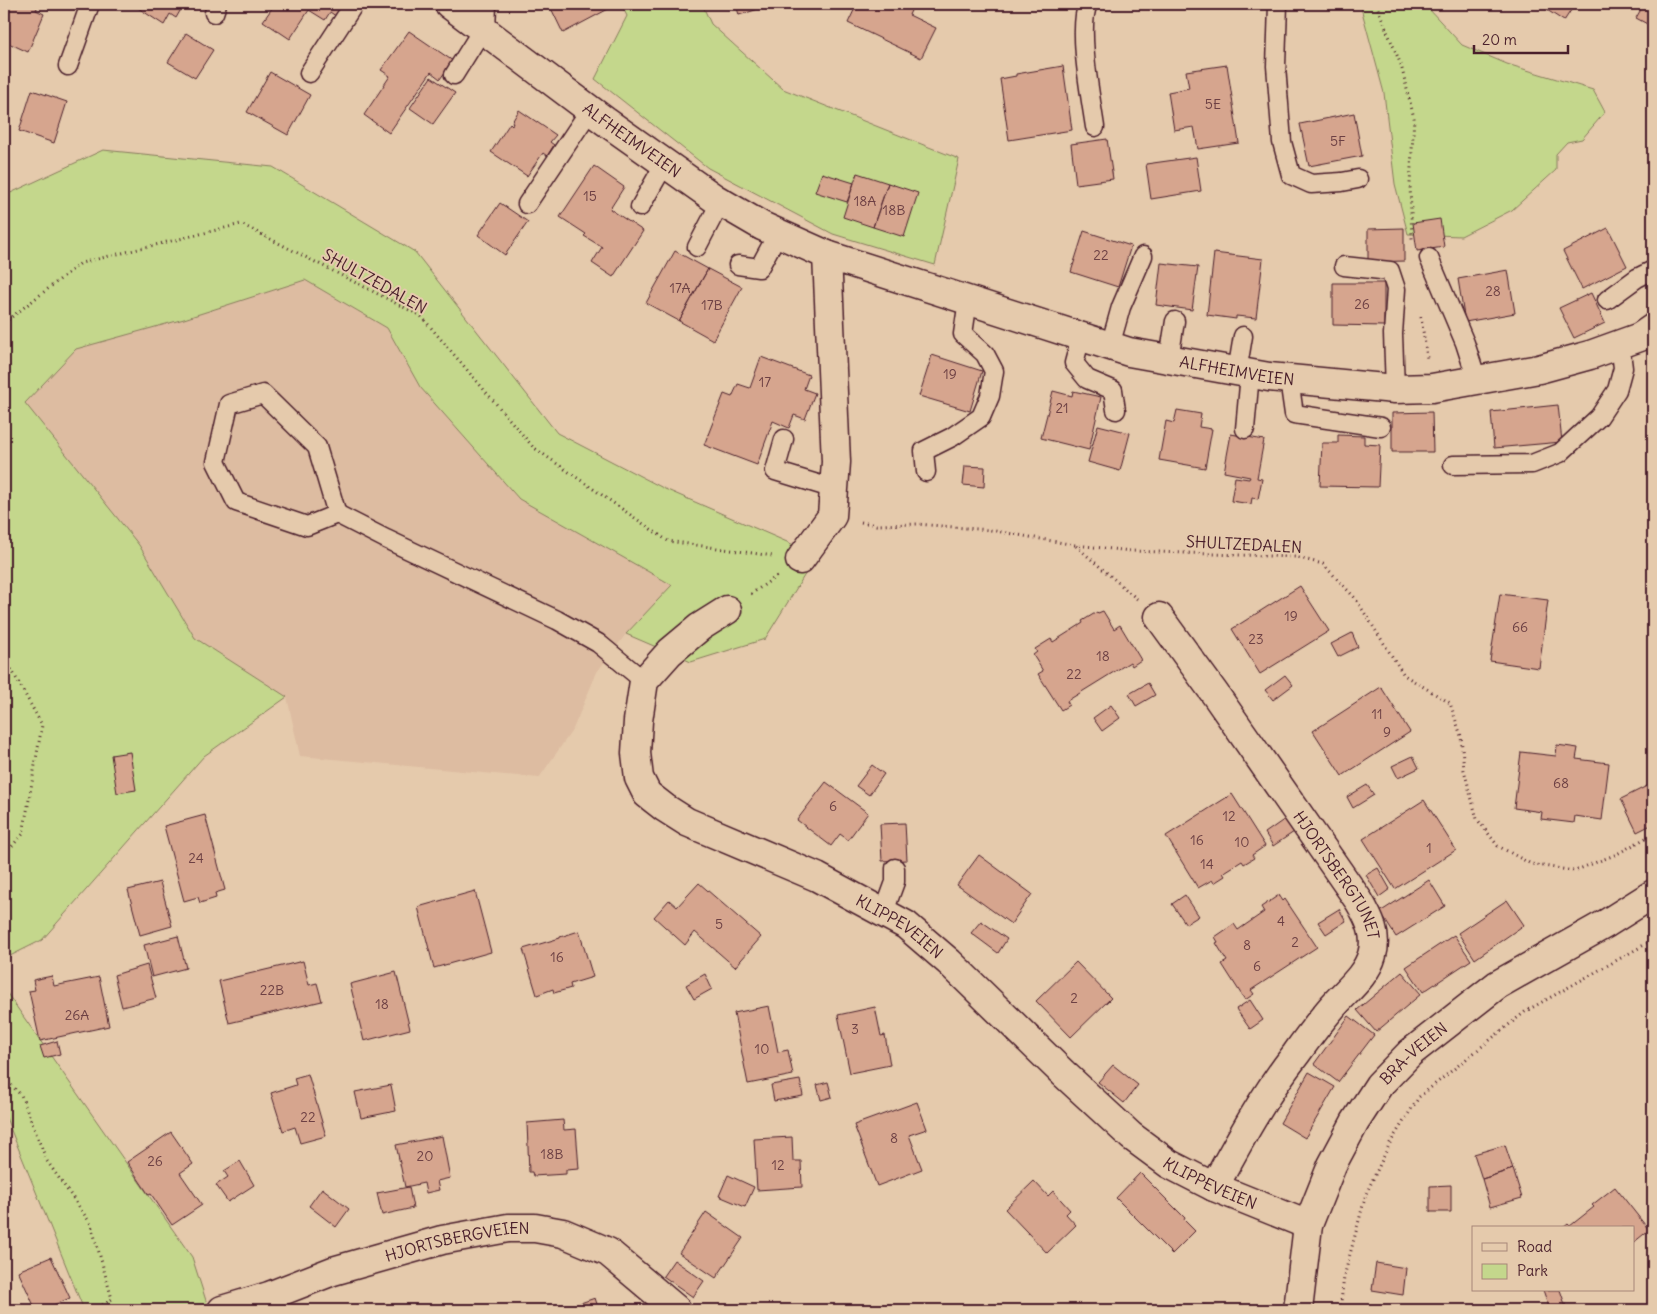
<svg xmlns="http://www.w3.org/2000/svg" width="1657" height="1314" viewBox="0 0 1657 1314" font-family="Delius,sans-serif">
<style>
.built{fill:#ddbca1}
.green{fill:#c4d78c;stroke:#877b5c}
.building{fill:#d6a58e;stroke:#4a1f2b}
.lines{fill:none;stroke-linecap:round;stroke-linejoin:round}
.lane-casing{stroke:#4a1f2b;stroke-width:21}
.street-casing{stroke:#4a1f2b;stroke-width:31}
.secondary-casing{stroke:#4a1f2b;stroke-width:31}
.path{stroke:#4a1f2b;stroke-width:3;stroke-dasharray:1 4;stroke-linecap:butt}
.lane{stroke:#e5caac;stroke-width:18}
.street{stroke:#e5caac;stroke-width:28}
.secondary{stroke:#e5caac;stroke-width:28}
.labels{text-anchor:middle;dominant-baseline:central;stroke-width:4;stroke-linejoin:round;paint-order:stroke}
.number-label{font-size:14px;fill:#6d4044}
.street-label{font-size:16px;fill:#4a1f2b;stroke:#e5caac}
</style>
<rect width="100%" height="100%" fill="#e5caac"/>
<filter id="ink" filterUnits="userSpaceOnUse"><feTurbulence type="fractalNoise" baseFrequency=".02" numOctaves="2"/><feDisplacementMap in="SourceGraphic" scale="10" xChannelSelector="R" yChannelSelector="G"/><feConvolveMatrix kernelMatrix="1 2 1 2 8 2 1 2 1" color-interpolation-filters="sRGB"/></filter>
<g filter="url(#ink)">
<!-- built -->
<path class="built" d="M305,280L387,328L420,387L519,499L673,585L626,634L597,672L573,729L539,778L300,756L287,697L195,638L139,545L24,403L76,349L184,319Z"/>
<!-- green -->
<path class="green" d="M621,4H702L711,24L783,89L959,159L935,265L833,234L708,168L595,79L627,16Z
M1360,4H1418L1429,9L1462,45L1507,64L1593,90L1605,112L1582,139L1567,142L1556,154V170L1512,210L1461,236L1408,234L1395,184L1384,93Z
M103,150L273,167L415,252L557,433L665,489L817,555L765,639L691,662L626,634L672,585L519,499L420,387L387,328L305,280L184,319L76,349L25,403L139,545L195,638L287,697L204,756L42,940L4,959V196Z
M4,989L192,1257L209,1310H84L4,1113Z"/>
<!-- building -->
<path class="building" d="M4,4H39L36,10L44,14L28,52L4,41Z
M132,4H184L176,18L170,14L164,25Z
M275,4H350L340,19L330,12L325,20L309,10L290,39L263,21Z
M549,4H610L612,7L563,33Z
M736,4H775L739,15Z
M857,4H914L909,15L936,28L921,58L848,23Z
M1551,4H1575L1564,21L1547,10Z
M1644,4H1653V27L1636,18Z
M409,31L453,61L440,79L431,72L389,133L364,115L390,76L381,70Z
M186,33L213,50L195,78L168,62Z
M1227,65L1239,143L1198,149L1194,127L1174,130L1168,92L1189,88L1186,71Z
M1063,66L1072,130L1009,140L1000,79L1016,76V74Z
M270,72L310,95L288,135L247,112Z
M431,77L455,93L433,124L410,108Z
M32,90L67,102L54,143L19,131Z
M519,110L556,135L550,142L554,145L547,156L543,153L527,176L491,152L510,123L512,125L513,123L512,122Z
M1354,113L1362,156L1309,166L1300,124Z
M1107,139L1113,179L1076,184L1071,144Z
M1196,157L1201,191L1151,199L1146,164Z
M594,166L624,187L610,209L643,231L613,277L592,263L602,247L584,236L586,234L560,217Z
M822,173L854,183L847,202L815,192Z
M857,173L888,183L873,227L843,217Z
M888,183L918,193L904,237L873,227Z
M500,203L528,222L505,255L478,235Z
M1440,219L1444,247L1417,251L1413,223Z
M1404,228V261L1368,262V229Z
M1608,228L1627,266L1582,289L1563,251Z
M1084,231L1131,246L1118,287L1071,272Z
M675,251L708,269L679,321L646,303Z
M1214,253L1263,259L1256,318L1236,316V319L1207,315Z
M1161,263L1198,267L1192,310L1156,305Z
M708,269L742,287L713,340L679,321Z
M1508,270L1515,313L1465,322L1458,279Z
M1333,283H1384V326L1333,325Z
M1591,293L1605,323L1574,338L1559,308Z
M932,355L982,371L970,411L919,396Z
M761,357L809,375L804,389L815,393L805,419L794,415L789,428L773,421L757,465L704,445L724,394L732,397L738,384L750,388Z
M1053,391L1072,396L1073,391L1101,397L1089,450L1041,438Z
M1558,405L1562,442L1494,448L1491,412Z
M1177,410L1201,414L1199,427L1212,429L1205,468L1159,460L1166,421L1174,423Z
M1432,412L1433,452H1392V413Z
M1098,425L1130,433L1120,471L1088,462Z
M1231,434L1264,440L1257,478L1262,479L1258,499L1252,498L1251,504L1231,501L1235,477L1249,479L1250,477L1224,472Z
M1338,435L1364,436V444L1380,445L1378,487L1320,486L1322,443H1338Z
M965,466L985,467L984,487L963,485Z
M1300,586L1329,631L1260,674L1232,629Z
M1500,594L1548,600L1539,668L1490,661Z
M1103,611L1114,629L1120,625L1141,660L1132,666L1130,662L1067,701L1069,705L1061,710L1038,674L1043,671L1033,655L1037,652L1035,649L1051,639L1053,642L1083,623L1082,621L1097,612L1098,613Z
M1352,633L1358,647L1338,657L1331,644Z
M1285,675L1293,685L1273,700L1265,690Z
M1148,683L1155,695L1136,706L1129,694Z
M1381,687L1410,732L1342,776L1313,731Z
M1111,705L1120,718L1102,731L1093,718Z
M1557,745L1578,748L1576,759L1609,763L1602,820L1575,816L1574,823L1541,819L1542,812L1514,808L1521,752L1556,756Z
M130,752L136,790L117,793L111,755Z
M1413,756L1419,768L1398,778L1392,766Z
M872,765L884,774L869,795L856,786Z
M826,782L868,813L848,840L840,834L831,846L797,820Z
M1653,783V824L1637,832L1621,799Z
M1367,785L1374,795L1353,808L1347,797Z
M1232,794L1265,846L1252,855L1254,858L1244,864L1242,861L1223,873L1225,876L1214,883L1212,880L1198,888L1166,836Z
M1424,800L1456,850L1395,889L1363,839Z
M205,815L225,890L215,893L216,898L200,903L198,897L184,901L164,826Z
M1285,819L1294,832L1273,846L1265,833Z
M905,823L907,860L882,861L880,824Z
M979,855L1032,894L1011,924L957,885Z
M1378,868L1390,889L1379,897L1366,875Z
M1429,880L1445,906L1396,937L1380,912Z
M160,882L172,926L140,935L128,890Z
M699,883L761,937L735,967L695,932L685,945L654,917L669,900L677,907Z
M475,891L491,952L434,968L418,907Z
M1185,895L1199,916L1186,924L1172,904Z
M1279,895L1283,901L1285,899L1317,947L1251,990L1254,994L1245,1000L1222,964L1227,961L1216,943L1218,942L1215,937L1234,924L1238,930L1264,912L1261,907Z
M1507,900L1524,925L1475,959L1458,933Z
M1339,909L1346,921L1326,934L1318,922Z
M981,921L1007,939L998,953L971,933Z
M579,931L593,977L570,984L571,988L554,993L553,989L537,995L523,949L560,938V937Z
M1454,935L1471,960L1423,992L1406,967Z
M178,936L186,968L152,977L144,945Z
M303,961L309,985L317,983L322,1001L229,1023L219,981Z
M1076,962L1111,998L1071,1037L1036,1001Z
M147,965L156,998L122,1007L114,975Z
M396,972L410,1029L364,1041L350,984Z
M1402,972L1421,994L1376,1032L1357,1010Z
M705,974L712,989L694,999L686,985Z
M52,976L54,986L99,977L109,1026L40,1041L29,991L35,990L33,980Z
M1250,1000L1263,1020L1250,1029L1236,1009Z
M769,1006L778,1052L788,1050L793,1075L748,1084L734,1013Z
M875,1007L881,1036L885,1035L890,1065L850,1073L838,1015Z
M1349,1016L1374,1035L1338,1082L1314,1064Z
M57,1041L60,1054L44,1058L40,1046Z
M1113,1065L1138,1085L1124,1103L1098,1082Z
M1309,1072L1335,1087L1305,1138L1280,1123Z
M308,1074L326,1136L300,1143L295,1127L283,1131L271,1093L296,1085L294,1078Z
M800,1080L803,1096L774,1101L771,1085Z
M828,1082L832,1097L821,1100L817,1085Z
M391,1085L396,1111L361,1118L355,1092Z
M917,1102L927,1129L909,1135L922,1169L877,1186L854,1125Z
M563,1120L564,1130L576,1129L579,1169L566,1170V1174L533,1176L532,1172H529L527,1123Z
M171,1132L193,1164L180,1173L202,1205L172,1225L151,1194L149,1195L127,1162Z
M442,1136L450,1178L437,1181L439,1190L426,1193L424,1183L405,1187L396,1145Z
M792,1137L793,1161H801L802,1187L757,1190L754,1139Z
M1505,1145L1513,1169L1482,1179L1474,1154Z
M240,1161L254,1185L228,1202L216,1185L228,1177L224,1171Z
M1513,1169L1522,1198L1490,1207L1482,1179Z
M1140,1173L1185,1218L1184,1220L1195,1231L1172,1254L1116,1198Z
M728,1175L754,1187L745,1207L719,1196Z
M1034,1181L1048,1196L1053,1191L1070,1210L1066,1214L1076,1225L1047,1253L1005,1209Z
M1451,1185V1212H1430V1186Z
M409,1187L413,1208L382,1215L377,1193Z
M1615,1187L1649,1230L1633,1243V1228H1563L1568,1224L1570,1226L1594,1207L1592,1205Z
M322,1188L349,1209L336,1227L309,1206Z
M706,1212L743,1238L716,1278L679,1253Z
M51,1257L70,1298L42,1310H36L18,1271Z
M674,1260L704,1281L693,1297L663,1276Z
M1376,1263L1406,1268L1403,1295L1372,1290Z
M1543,1290H1560L1567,1310H1550Z
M595,1298L599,1310H567L566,1308Z
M1203,1305L1229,1308V1310H1203Z"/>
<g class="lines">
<defs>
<path id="lane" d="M1088,4C1077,28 1091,99 1095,127
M1278,4L1276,66L1282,142L1291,175L1311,184L1342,182L1358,179
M214,13L217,4
M486,33L487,4
M68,66L90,4
M309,73L354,4
M454,75L482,30
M527,204L590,110
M640,207L665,163
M697,247L721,201
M1429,258L1465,343L1477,380
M738,265L759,268L778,233
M1344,266L1390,271L1396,289L1393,334L1395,389
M1607,300L1637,278L1653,270
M1081,337L1074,363L1087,379L1113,390L1116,410
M1110,346L1121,307L1143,256
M1169,359L1175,321
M1237,372L1243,336
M1289,379L1294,414L1381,427
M1245,429L1250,374
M784,439L775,471L834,489
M1453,465L1532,464L1560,453L1599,417L1617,390L1623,368L1620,344
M926,472L924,451L952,437L981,417L990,396L994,371L985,354L963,334L968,300
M337,514L307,526L236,502L216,462L229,404L263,394L317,447L337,514L386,539L557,620L598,643L644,681
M884,912L895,882V868"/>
<g id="street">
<path id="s1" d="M449,4L605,121L714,198L762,226L827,255L1129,352L1269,377L1395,389L1432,388L1539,369L1590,355L1640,337L1653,328"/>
<path d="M800,560L832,516L836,462L827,255"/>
<path id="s2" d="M727,610L700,627L670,652L644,681L638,721L636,753L639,778L647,794L665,808L687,822L817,877L906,925L949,962L1063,1073L1131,1136L1169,1164L1214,1187L1308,1225"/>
<path id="s3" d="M1159,617L1215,694L1359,901C1369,918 1378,935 1372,955C1366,976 1347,990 1333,1006C1320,1021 1308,1037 1296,1054C1264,1095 1239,1141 1214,1187"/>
<path id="s4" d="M222,1310L269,1296L333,1271L442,1240L508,1228H535L563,1233L608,1252L677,1310"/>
</g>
<g id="secondary">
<path id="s5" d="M1298,1310L1308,1225L1332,1165L1355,1122L1379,1085L1410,1053L1497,985L1607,923L1653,894"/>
</g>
</defs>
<!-- lane casing -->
<use href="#lane" class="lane-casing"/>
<!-- street casing -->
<use href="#street" class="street-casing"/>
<!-- secondary casing -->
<use href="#secondary" class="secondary-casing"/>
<!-- path -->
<path class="path" d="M1376,4L1401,65L1414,118L1410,184L1412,239
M1421,317L1427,358
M4,323L81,263L241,224L421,316L533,447L668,541L773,556
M861,522L876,525L917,524L990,530L1075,545L1131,551L1295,557L1323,564L1355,598L1404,675L1450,703L1461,736L1464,770L1477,819L1498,846L1531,864L1574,871L1617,854L1653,834
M1076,546L1137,599
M751,594L777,576
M4,656L42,725L23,834L4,855
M4,1078L21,1095L47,1161L91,1224L112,1299L95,1310
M1340,1310L1344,1277L1366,1194L1390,1143L1419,1097L1526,1011L1653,940"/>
<!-- lane -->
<use href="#lane" class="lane"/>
<!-- street -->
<use href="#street" class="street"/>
<!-- secondary -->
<use href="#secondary" class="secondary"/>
</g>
</g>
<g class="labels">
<!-- number labels -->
<g class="number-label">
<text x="1213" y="104">5E</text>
<text x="1338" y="141">5F</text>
<text x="590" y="196">15</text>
<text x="865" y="201">18A</text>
<text x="894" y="210">18B</text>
<text x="1101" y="255">22</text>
<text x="680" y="288">17A</text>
<text x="1493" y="291">28</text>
<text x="1362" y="304">26</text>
<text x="712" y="305">17B</text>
<text x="950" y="374">19</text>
<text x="765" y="382">17</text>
<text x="1062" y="408">21</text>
<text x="1291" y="616">19</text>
<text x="1520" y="627">66</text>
<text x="1256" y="639">23</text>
<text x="1103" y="656">18</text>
<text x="1074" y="674">22</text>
<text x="1377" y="714">11</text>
<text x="1387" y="732">9</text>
<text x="1561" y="783">68</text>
<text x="833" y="806">6</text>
<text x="1229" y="816">12</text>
<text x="1197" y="840">16</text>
<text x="1242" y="842">10</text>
<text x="1429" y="848">1</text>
<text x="196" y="858">24</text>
<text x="1207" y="864">14</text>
<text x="1281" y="921">4</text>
<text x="719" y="924">5</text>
<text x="1295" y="942">2</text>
<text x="1247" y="945">8</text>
<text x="557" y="957">16</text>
<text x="1257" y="966">6</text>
<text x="272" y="990">22B</text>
<text x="1074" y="998">2</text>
<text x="382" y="1004">18</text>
<text x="77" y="1015">26A</text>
<text x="855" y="1029">3</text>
<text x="762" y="1049">10</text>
<text x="308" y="1117">22</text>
<text x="894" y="1138">8</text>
<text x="552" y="1154">18B</text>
<text x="425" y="1156">20</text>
<text x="155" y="1161">26</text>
<text x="778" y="1165">12</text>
</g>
<!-- street labels -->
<g class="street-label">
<text stroke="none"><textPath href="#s1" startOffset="228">ALFHEIMVEIEN</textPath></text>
<text transform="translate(375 281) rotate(29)">SHULTZEDALEN</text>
<text stroke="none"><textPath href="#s1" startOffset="882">ALFHEIMVEIEN</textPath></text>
<text transform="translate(1244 544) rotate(3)">SHULTZEDALEN</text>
<text stroke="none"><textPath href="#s3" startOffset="314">HJORTSBERGTUNET</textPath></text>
<text stroke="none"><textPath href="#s2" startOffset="512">KLIPPEVEIEN</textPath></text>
<text stroke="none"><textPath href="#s5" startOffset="290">BRA-VEIEN</textPath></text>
<text stroke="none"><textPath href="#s2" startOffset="918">KLIPPEVEIEN</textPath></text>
<text stroke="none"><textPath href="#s4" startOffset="246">HJORTSBERGVEIEN</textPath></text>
</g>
</g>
<!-- margin -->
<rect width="1657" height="1314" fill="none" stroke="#e5caac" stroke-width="20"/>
<rect x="10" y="10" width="1637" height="1294" fill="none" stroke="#4a1f2b" stroke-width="2" filter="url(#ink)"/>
<!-- legend -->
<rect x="1472" y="1226" width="162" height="65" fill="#e5caac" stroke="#a78678"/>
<rect x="1482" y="1243" width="25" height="8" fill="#e5caac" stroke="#a78678"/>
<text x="1517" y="1252" font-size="15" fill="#4a1f2b">Road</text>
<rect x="1482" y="1264" width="25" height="15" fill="#c4d78c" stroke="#a78678"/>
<text x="1517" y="1276" font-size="15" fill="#4a1f2b">Park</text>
<!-- scale -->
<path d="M1474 45v8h94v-8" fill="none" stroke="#4a1f2b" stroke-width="2.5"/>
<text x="1482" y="45" font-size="15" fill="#4a1f2b" stroke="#e5caac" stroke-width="4" paint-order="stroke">20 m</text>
</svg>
